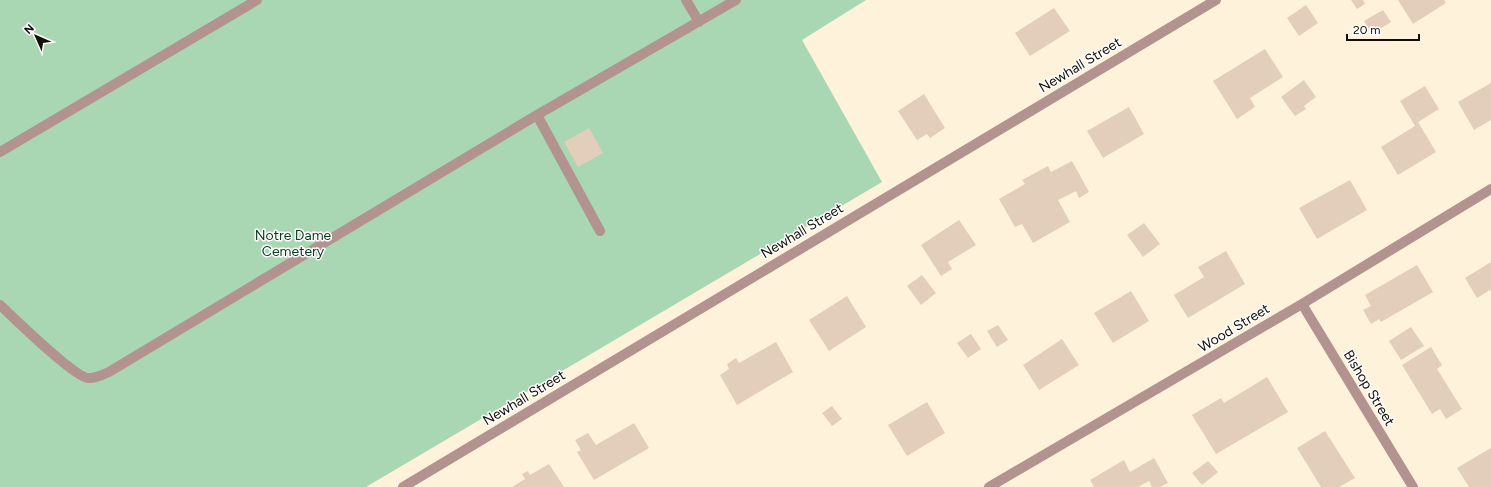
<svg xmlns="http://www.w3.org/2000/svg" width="1491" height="487" viewBox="0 0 1491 487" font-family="Figtree,sans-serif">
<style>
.green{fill:#a9d7b4}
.building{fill:#e3cebb}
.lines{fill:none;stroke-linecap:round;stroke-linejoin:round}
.lane{stroke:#b2938f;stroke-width:10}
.street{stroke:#b2938f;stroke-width:10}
.labels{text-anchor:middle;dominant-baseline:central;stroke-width:3;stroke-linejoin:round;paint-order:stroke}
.street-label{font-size:14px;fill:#130f07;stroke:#fff}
.park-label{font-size:14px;fill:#0b371c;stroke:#fff}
</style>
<rect width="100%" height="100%" fill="#fef2da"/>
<!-- green -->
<path class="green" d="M0,0H866L802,40L882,182L366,487H0Z"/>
<!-- building -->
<path class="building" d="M1351,0H1363L1365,4L1357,9Z
M1398,0H1444L1446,3L1413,24Z
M1306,5L1318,23L1299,36L1287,18Z
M1054,8L1070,31L1030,56L1015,33Z
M1383,10L1391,22L1372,34L1364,21Z
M1265,49L1283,77L1250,98L1255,107L1237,119L1213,81Z
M1304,80L1316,97L1304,106L1306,109L1295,116L1281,97Z
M1491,83V120L1474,130L1458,102Z
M1425,86L1439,109L1418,122L1436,152L1398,175L1381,147L1415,126L1400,101Z
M924,94L945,128L930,138L927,134L917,140L898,111Z
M1129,107L1144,134L1103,158L1087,131Z
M589,128L603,153L578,167L564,142Z
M1072,161L1089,192L1079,198L1076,191L1058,200L1070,222L1033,243L1022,224L1015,227L999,199L1025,184L1022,180L1048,166L1051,172Z
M1350,180L1367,210L1317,239L1299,208Z
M959,220L976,245L948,262L952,269L941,276L921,245Z
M1144,223L1160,244L1143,257L1127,235Z
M1226,251L1245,284L1188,318L1174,295L1204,277L1198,267Z
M1491,262V291L1490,290L1477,298L1465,278Z
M1417,265L1433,292L1381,322L1379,319L1371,324L1363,310L1371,306L1365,295Z
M922,275L936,293L921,305L907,286Z
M1131,291L1149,321L1113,343L1094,313Z
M847,296L866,327L829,351L809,320Z
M998,325L1008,340L997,347L987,331Z
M1411,327L1424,346L1401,360L1389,341Z
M971,334L981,349L968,358L957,343Z
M1062,339L1079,365L1039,390L1023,365Z
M776,342L793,372L737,405L720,375L729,369L727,364L736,358L739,363Z
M1431,347L1442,365L1437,369L1462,409L1446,419L1440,409L1432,414L1402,365Z
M1267,377L1288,412L1216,454L1192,415L1221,398L1224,403Z
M927,402L945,433L907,456L888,425Z
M832,406L842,419L832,426L822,413Z
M634,423L649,448L594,480L577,452L581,450L575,440L588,433L596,445Z
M1325,431L1355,478L1339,487H1321L1297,448Z
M1491,448V487H1469L1457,468Z
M1154,458L1168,483L1160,487H1152L1149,481L1138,487H1094L1090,480L1124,460L1130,472Z
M1208,461L1218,472L1202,485L1192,473Z
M549,464L564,487H512L525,479L522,474L528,471L530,475Z"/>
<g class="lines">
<!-- lane -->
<path class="lane" d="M686,0L699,22
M537,115L600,231
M0,152L257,0
M0,305C14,318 73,376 88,378C95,379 102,375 109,372L537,115L736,0"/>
<!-- street -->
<path class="street" d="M1302,304L1413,487
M403,487L1216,0
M989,487L1302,304L1491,189"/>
</g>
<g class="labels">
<!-- street labels -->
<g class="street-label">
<text transform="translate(1080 65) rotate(-31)">Newhall Street</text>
<text transform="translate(802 231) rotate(-31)">Newhall Street</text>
<text transform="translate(1234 328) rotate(-31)">Wood Street</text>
<text transform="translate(1369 388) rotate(59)">Bishop Street</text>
<text transform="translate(524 398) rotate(-31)">Newhall Street</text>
</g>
<!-- park labels -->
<g class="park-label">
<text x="293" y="235">Notre Dame<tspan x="293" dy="16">Cemetery</tspan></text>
</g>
</g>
<!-- north arrow -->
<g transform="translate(36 36) rotate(315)" stroke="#ffffff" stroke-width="3" paint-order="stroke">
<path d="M0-3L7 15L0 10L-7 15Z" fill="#130f07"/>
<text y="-6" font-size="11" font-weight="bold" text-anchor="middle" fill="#130f07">N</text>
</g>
<!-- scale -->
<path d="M1347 34v6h72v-6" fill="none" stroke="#130f07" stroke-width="2"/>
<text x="1353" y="34" font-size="12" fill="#130f07" stroke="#ffffff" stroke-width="3" paint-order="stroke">20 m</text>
</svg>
